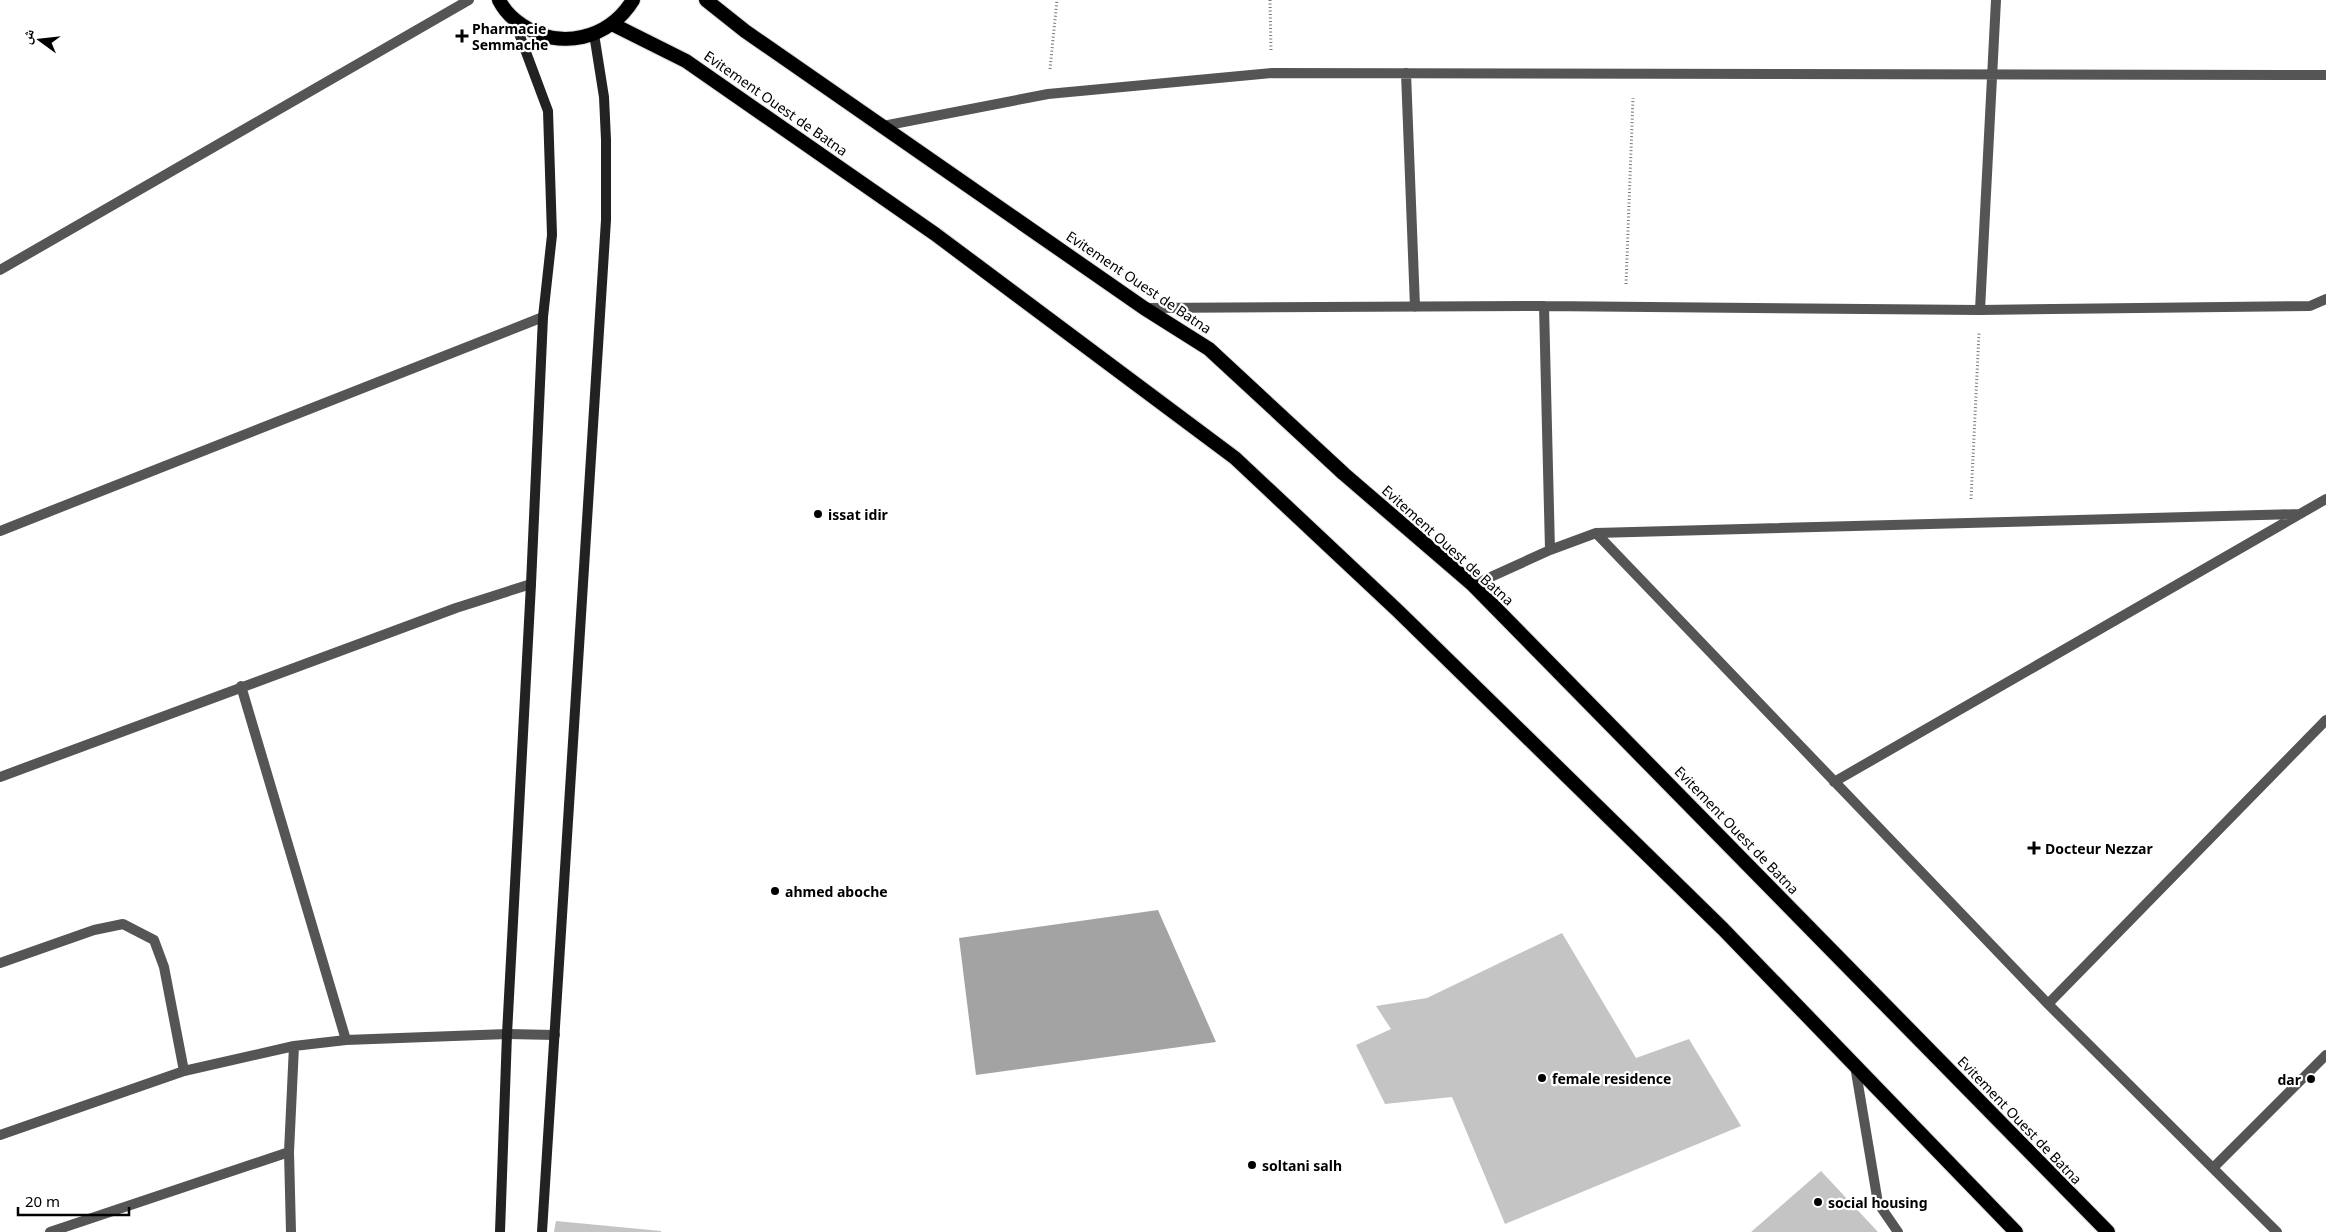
<svg xmlns="http://www.w3.org/2000/svg" width="2326" height="1232" viewBox="0 0 2326 1232" font-family="'Noto Sans','Noto Naskh Arabic',sans-serif">
<style>
.water{fill:#a3a3a3}
.building{fill:#c4c4c4}
.lines{fill:none;stroke-linecap:round;stroke-linejoin:round}
.trunk-casing{stroke:#dbdbdb;stroke-width:16}
.path{stroke:#777;stroke-width:3;stroke-dasharray:1 2.5;stroke-linecap:butt}
.minor{stroke:#555;stroke-width:10}
.secondary{stroke:#222;stroke-width:10}
.trunk{stroke:#000;stroke-width:14}
.poi-dot{fill:#000;stroke:#fff;stroke-width:2}
.labels{text-anchor:middle;dominant-baseline:central;stroke-width:4.5;stroke-linejoin:round;paint-order:stroke}
.poi-label{font-size:14px;font-weight:bold;fill:#000;stroke:#fff;text-anchor:start}
.street-label{font-size:14px;fill:#000;stroke:#fff}
</style>
<rect width="100%" height="100%" fill="#fff"/>
<!-- water -->
<path class="water" d="M1158,910L1216,1042L976,1075L959,938Z"/>
<!-- building -->
<path class="building" d="M1562,933L1636,1058L1689,1039L1741,1126L1505,1224L1452,1097L1385,1104L1356,1045L1391,1029L1376,1006L1427,998Z
M1821,1171L1878,1232H1751Z
M556,1221L661,1231V1232H554Z"/>
<g class="lines">
<defs>
<path id="trunk" d="M499,0C504,10 513,19 522,25C560,51 609,39 633,0
M706,0L745,31L1144,308L1209,349L1344,474L1473,585L2108,1232
M612,24L686,61L935,234L1235,458L1398,611L1723,929L2016,1232"/>
</defs>
<!-- trunk casing -->
<use href="#trunk" class="trunk-casing"/>
<!-- path -->
<path class="path" d="M1270,0L1271,50
M1050,69L1057,0
M1626,284L1633,98
M1971,499L1979,333"/>
<!-- minor -->
<path class="minor" d="M1406,73L1415,307
M883,126L1048,94L1272,73L2326,75
M0,270L469,0
M1544,306L1550,550
M1144,308L1544,306L1980,310L2310,306L2326,299
M1980,310L1996,0
M0,531L543,317
M1596,533L2048,1004L2277,1232
M1473,585L1550,550L1596,533L2300,514
M241,686L346,1040L507,1034L555,1035
M0,777L456,608L531,584
M1834,782L2326,499
M0,963L94,930L123,924L154,940L164,967L184,1071
M2048,1004L2326,720
M1855,1066L1878,1203L1898,1232
M0,1135L184,1071L294,1046L346,1040
M289,1152L291,1232
M2213,1168L2326,1055
M50,1232L289,1152L294,1046"/>
<!-- secondary -->
<path class="secondary" d="M500,1232L507,1034L531,584L543,317L552,235L548,111L514,20
M542,1232L606,220V140L604,97L594,34"/>
<!-- trunk -->
<use href="#trunk" class="trunk"/>
</g>
<!-- markers -->
<g class="poi-dot">
<path d="M459.5 28.5h5v5h5v5h-5v5h-5v-5h-5v-5h5z"/>
<circle cx="818" cy="514" r="5"/>
<path d="M2031.5 840.5h5v5h5v5h-5v5h-5v-5h-5v-5h5z"/>
<circle cx="775" cy="891" r="5"/>
<circle cx="1542" cy="1078" r="5"/>
<circle cx="2311" cy="1079" r="5"/>
<circle cx="1252" cy="1165" r="5"/>
<circle cx="1818" cy="1202" r="5"/>
</g>
<g class="labels">
<!-- poi labels -->
<g class="poi-label">
<text x="472" y="28">Pharmacie<tspan x="472" dy="16">Semmache</tspan></text>
<text x="828" y="514">issat idir</text>
<text x="2045" y="848">Docteur Nezzar</text>
<text x="785" y="891">ahmed aboche</text>
<text x="1552" y="1078">female residence</text>
<text x="2301" y="1079" text-anchor="end">dar</text>
<text x="1262" y="1165">soltani salh</text>
<text x="1828" y="1202">social housing</text>
</g>
<!-- street labels -->
<g class="street-label">
<text transform="translate(776 103) rotate(35)">Evitement Ouest de Batna</text>
<text transform="translate(1139 282) rotate(34)">Evitement Ouest de Batna</text>
<text transform="translate(1448 545) rotate(42)">Evitement Ouest de Batna</text>
<text transform="translate(1737 830) rotate(46)">Evitement Ouest de Batna</text>
<text transform="translate(2020 1120) rotate(46)">Evitement Ouest de Batna</text>
</g>
</g>
<!-- north arrow -->
<g transform="translate(40 40) rotate(285)" stroke="#ffffff" stroke-width="4" paint-order="stroke">
<path d="M0-4L9 19L0 12L-9 19Z" fill="#000000"/>
<text y="-8" font-size="14" font-weight="bold" text-anchor="middle" fill="#000000">ش</text>
</g>
<!-- scale -->
<path d="M18 1207v8h111v-8" fill="none" stroke="#000000" stroke-width="2.5"/>
<text x="25" y="1207" font-size="15" fill="#000000" stroke="#ffffff" stroke-width="4" paint-order="stroke">20 m</text>
</svg>
